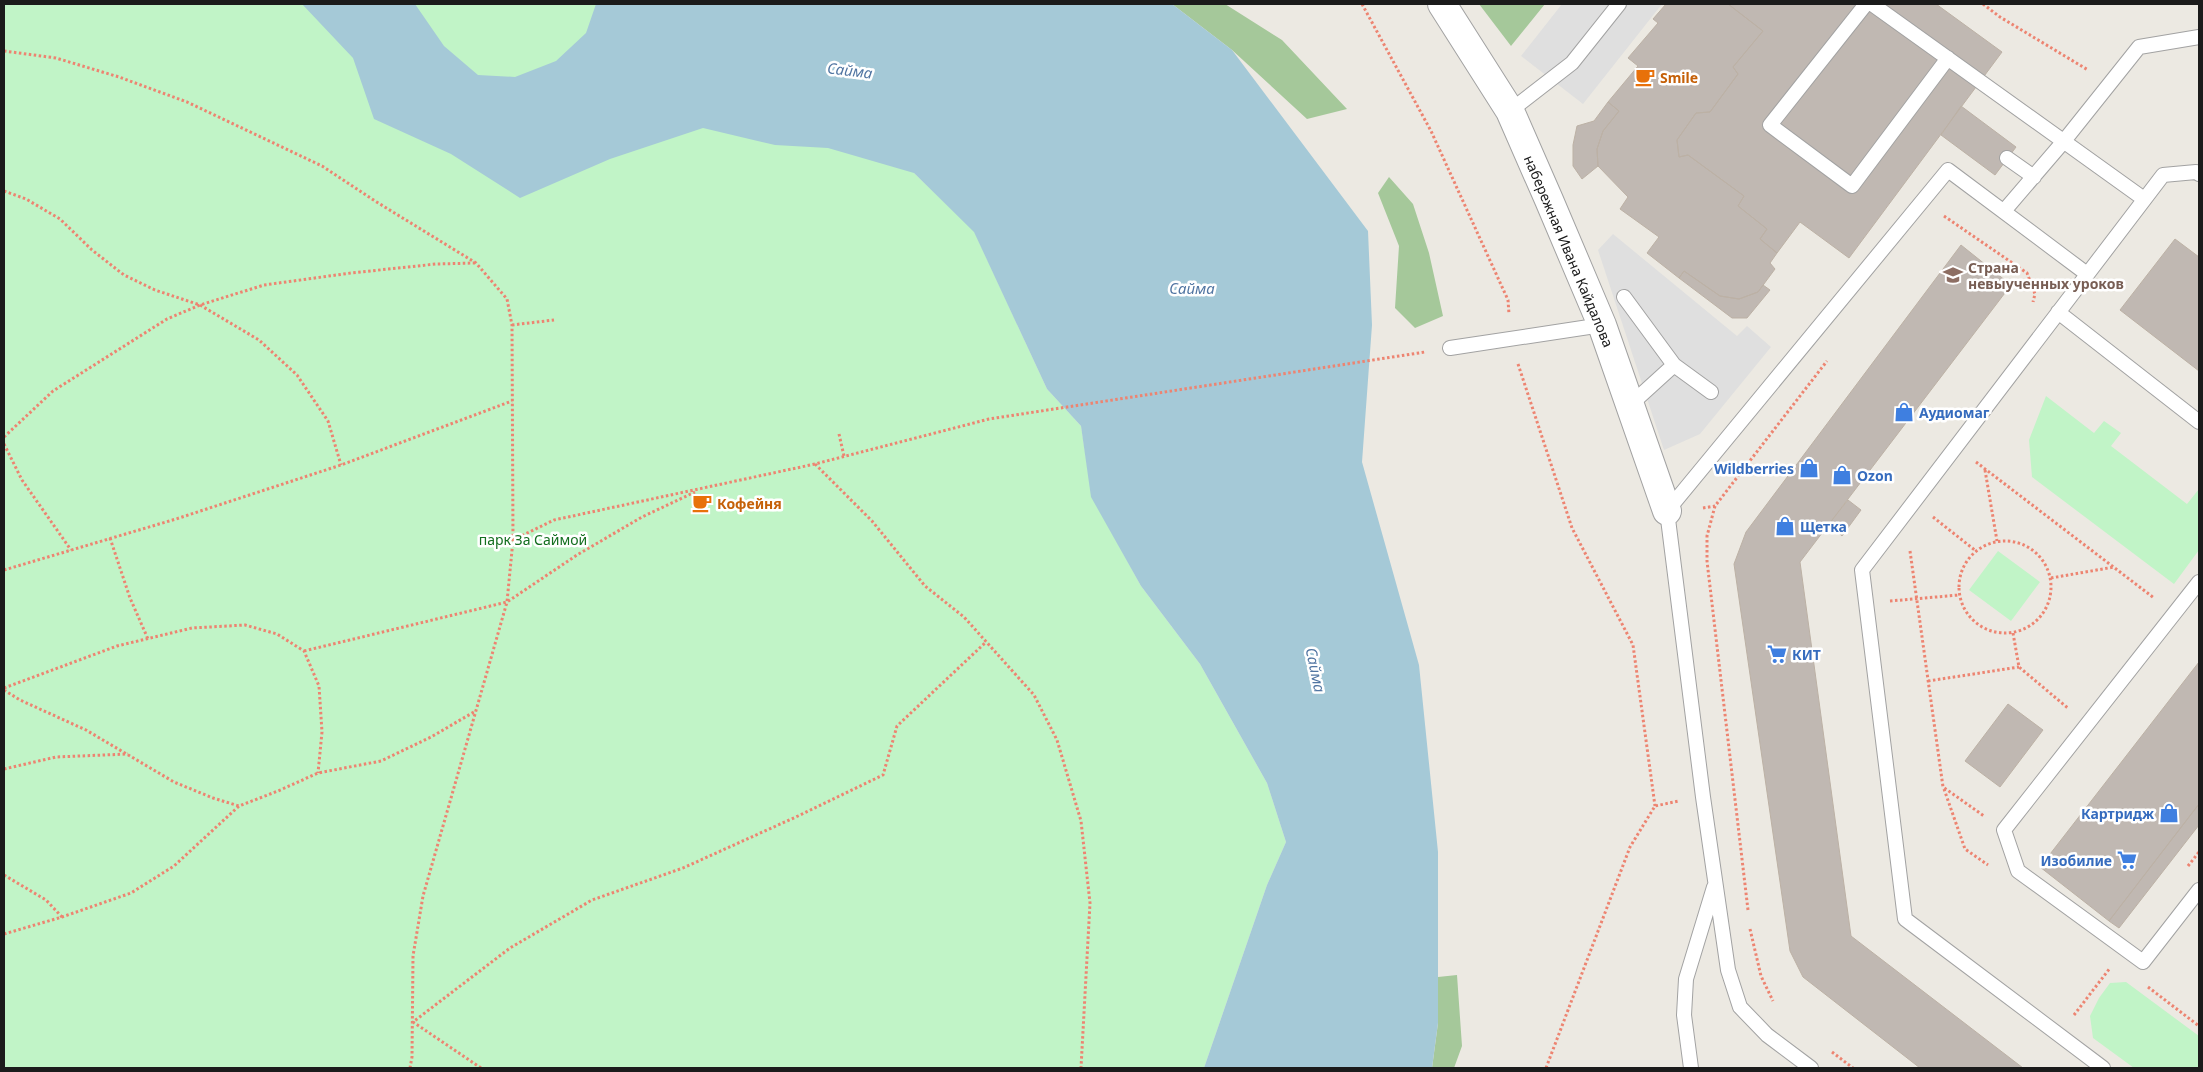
<svg xmlns="http://www.w3.org/2000/svg" width="2203" height="1072" viewBox="0 0 2203 1072" font-family="'Noto Sans',sans-serif">
<style>
.forest{fill:#a5c89a}
.park{fill:#c1f4c7}
.parking{fill:#dfdfdf}
.water{fill:#a5c9d7}
.building{fill:#c0b8b2;stroke:#bcb1a5}
.lines{fill:none;stroke-linecap:round;stroke-linejoin:round}
.lane-casing{stroke:#a2a2a2;stroke-width:16}
.street-casing{stroke:#a2a2a2;stroke-width:30}
.path{stroke:#ed8471;stroke-width:3;stroke-dasharray:2.5 2.5;stroke-linecap:butt}
.lane{stroke:#fff;stroke-width:14}
.street{stroke:#fff;stroke-width:28}
.labels{text-anchor:middle;dominant-baseline:central;stroke-width:5;stroke-linejoin:round;paint-order:stroke}
.food-label{font-size:14px;font-weight:bold;fill:#c56008;stroke:#fff;text-anchor:start}
.street-label{font-size:14px;fill:#1b1b1b;stroke:#fff}
.education-label{font-size:14px;font-weight:bold;fill:#785e54;stroke:#fff;text-anchor:start}
.shop-label{font-size:14px;font-weight:bold;fill:#366cbe;stroke:#fff;text-anchor:start}
.park-label{font-size:14px;fill:#146f20;stroke:#fff}
.water-label{font-size:15px;font-style:italic;fill:#5175a2;stroke:#fff}
</style>
<rect width="100%" height="100%" fill="#ece9e2"/>
<!-- forest -->
<path class="forest" d="M1172,4H1225L1282,40L1347,109L1307,119L1232,50Z
M1479,4H1545L1511,46Z
M1389,177L1413,204L1429,253L1443,316L1415,328L1395,308L1399,246L1378,193Z
M1457,975L1462,1046L1454,1068H1432L1438,1023V977Z"/>
<!-- park -->
<path class="park" d="M4,4H893L914,173L974,231L1047,389L1081,426L1092,497L1141,586L1200,664L1267,783L1286,842L1267,885L1204,1068H4Z
M2046,396L2094,433L2104,421L2121,433L2111,446L2187,504L2199,489V550L2174,584L2032,477L2029,440Z
M1998,551L2040,582L2011,621L1969,590Z
M2126,982L2199,1036V1068H2134L2093,1038L2090,1016L2099,998L2110,983Z"/>
<!-- parking -->
<path class="parking" d="M1562,4H1662L1583,104L1521,56Z
M1613,234L1737,336L1747,326L1771,347L1700,434L1664,450L1598,250Z"/>
<!-- water -->
<path class="water" d="M302,4H415L444,46L478,75L515,77L556,61L586,33L596,4H1172L1232,50L1368,231L1372,325L1362,462L1419,665L1438,852V1023L1432,1068H1204L1267,885L1286,842L1267,783L1200,664L1141,586L1091,497L1081,426L1047,389L974,232L914,173L828,148L775,145L703,128L610,159L520,198L451,154L374,119L353,58Z"/>
<!-- building -->
<path class="building" d="M1666,4H1728L1763,31L1733,67L1738,74L1710,112L1696,113L1677,140L1679,157L1688,155L1744,196L1738,206L1767,229L1760,239L1777,253L1770,263L1775,269L1758,292L1739,299L1720,296L1684,271L1679,278L1647,253L1659,237L1620,209L1628,197L1598,166L1597,149L1603,131L1619,111L1608,102L1638,66L1628,58L1658,23L1653,19Z
M1728,4H1936L2002,52L1849,258L1800,222L1777,253L1760,239L1767,229L1738,206L1744,196L1688,155L1679,157L1677,140L1696,113L1710,112L1738,74L1733,67L1763,31Z
M1608,102L1619,111L1603,131L1597,149L1598,166L1582,179L1573,166V145L1577,126L1594,121Z
M1961,106L2016,147L1995,175L1941,135Z
M2175,239L2199,257V371L2120,310Z
M1961,245L2011,285L1800,562L1851,936L2023,1068H1920L1803,977L1790,951L1734,564L1746,532Z
M1684,271L1720,296L1739,299L1758,292L1763,285L1770,290L1747,318H1732L1679,278Z
M1848,500L1861,510L1842,536L1829,524Z
M2199,662V804L2109,921L2040,867Z
M2008,704L2043,730L2000,787L1965,761Z
M2199,804V825L2119,928L2109,921Z"/>
<g class="lines">
<defs>
<path id="lane" d="M1866,4L1770,125L1852,186L1948,58
M1872,4L2144,199
M1510,111L1572,63L1619,4
M2007,158L2034,177
M2004,211L2064,141L2139,47L2199,37
M1624,297L1674,365L1711,392
M2058,312L2199,422
M1450,348L1602,325
M1630,405L1674,365
M2199,582L2004,830L2018,871L2143,962L2199,890
M1691,1068L1684,1015L1686,979L1714,887
M1811,1068L1767,1035L1740,1007L1728,970L1703,797L1667,511L1948,170L2087,274
M2103,1068L1905,919L1862,570L2163,175L2196,172L2199,174"/>
<path id="street" d="M1442,4L1510,111L1549,200L1602,325L1667,511"/>
</defs>
<!-- lane casing -->
<use href="#lane" class="lane-casing"/>
<!-- street casing -->
<use href="#street" class="street-casing"/>
<!-- path -->
<path class="path" d="M1362,4L1431,131L1508,300L1509,314
M1983,4L2000,17L2088,70
M4,51L56,58L119,77L187,102L322,166L375,201L476,263L507,299L512,325L513,540L507,602L423,896L413,956L412,1057L410,1068
M4,191L26,199L60,219L92,250L124,275L155,290L200,305L259,340L297,375L328,421L341,465
M1944,216L2027,273L2035,294L2033,302
M512,325L554,320
M1518,364L1572,528L1633,645L1655,806
M839,434L844,456
M4,437L53,391L167,319L200,305L264,285L351,273L436,264L475,263
M4,444L22,480L71,550
M1976,462L2154,598
M815,464L872,521L925,586L964,617L1034,695L1057,740L1081,821L1090,903L1081,1068
M1985,470L1997,541
M1703,508L1715,506
M1933,517L1976,551
M110,538L130,598L148,639
M513,540L554,520L815,464L989,419L1425,352
M1959 587a46 46 0 1 1 92 0a46 46 0 1 1-92 0Z
M1910,551L1943,787L1984,816
M4,570L176,519L341,465L512,401
M2051,578L2114,567
M1890,601L1959,595
M2013,633L2019,667L2069,709
M304,651L507,602L577,555L642,517L695,492
M1928,681L2019,667
M4,688L117,646L192,628L245,625L277,634L304,651L319,686L322,732L318,773
M4,690L20,700L86,730L174,782L213,798L239,806
M4,769L56,757L128,754
M1944,789L1965,849L1988,865
M2188,866L2199,852
M4,875L46,900L62,917
M1748,910L1707,561V536L1715,506L1827,361
M1750,929L1761,976L1773,1001
M4,934L62,917L131,893L174,866L239,806L278,791L318,773L381,761L431,737L474,712
M2148,987L2199,1026
M2074,1015L2110,968
M1832,1052L1853,1068
M481,1068L413,1022L510,948L592,900L683,868L798,816L883,775L897,726L986,642
M1546,1068L1630,847L1655,806L1679,801"/>
<!-- lane -->
<use href="#lane" class="lane"/>
<!-- street -->
<use href="#street" class="street"/>
</g>
<!-- icons -->
<defs>
<symbol id="cafe-bare" viewBox="-9 -9 18 18"><path d="M-5.5-4.5H6V0H3Q3 3.5 0 3.5H-2.5Q-5.5 3.5-5.5 0ZM3-3.2v2h1.7v-2ZM-6 4.5H4V6H-6Z" fill="#e8710a" stroke="#fff" stroke-width="2.5" paint-order="stroke"/></symbol>
<symbol id="school-bare" viewBox="-9 -9 18 18"><path d="M0-5L7-2L0 1L-7-2ZM-4 1L0 2.5L4 1V4Q0 6-4 4Z" fill="#8d6e63" stroke="#fff" stroke-width="2.5" paint-order="stroke"/></symbol>
<symbol id="shop-bare" viewBox="-9 -9 18 18"><path d="M-5-2.5h2.3a2.7 3.5 0 0 1 5.4 0H5L5.5 6h-11ZM-1.5-2.5h3a1.5 2.3 0 0 0-3 0Z" fill="#3f7fe0" stroke="#fff" stroke-width="2.5" paint-order="stroke"/></symbol>
<symbol id="supermarket-bare" viewBox="-9 -9 18 18"><path d="M-6-5.5h2.5l.6 2H6L4.5 2H-2.5L-4.4-4H-6ZM-1.5 3.2a1.3 1.3 0 1 0 .1 0ZM3 3.2a1.3 1.3 0 1 0 .1 0Z" fill="#3f7fe0" stroke="#fff" stroke-width="2.5" paint-order="stroke"/></symbol>
</defs>
<g fill-rule="evenodd">
<use href="#cafe-bare" x="1631" y="63" width="28" height="28"/>
<use href="#school-bare" x="1939" y="261" width="28" height="28"/>
<use href="#shop-bare" x="1890" y="398" width="28" height="28"/>
<use href="#shop-bare" x="1795" y="454" width="28" height="28"/>
<use href="#shop-bare" x="1828" y="461" width="28" height="28"/>
<use href="#cafe-bare" x="688" y="489" width="28" height="28"/>
<use href="#shop-bare" x="1771" y="512" width="28" height="28"/>
<use href="#supermarket-bare" x="1763" y="640" width="28" height="28"/>
<use href="#shop-bare" x="2155" y="799" width="28" height="28"/>
<use href="#supermarket-bare" x="2113" y="846" width="28" height="28"/>
</g>
<g class="labels">
<!-- food labels -->
<g class="food-label">
<text x="1660" y="77">Smile</text>
<text x="717" y="503">Кофейня</text>
</g>
<!-- street labels -->
<g class="street-label">
<text transform="translate(1569 251) rotate(67)">набережная Ивана Кайдалова</text>
</g>
<!-- education labels -->
<g class="education-label">
<text x="1968" y="267">Страна<tspan x="1968" dy="16">невыученных уроков</tspan></text>
</g>
<!-- shop labels -->
<g class="shop-label">
<text x="1919" y="412">Аудиомаг</text>
<text x="1794" y="468" text-anchor="end">Wildberries</text>
<text x="1857" y="475">Ozon</text>
<text x="1800" y="526">Щетка</text>
<text x="1792" y="654">КИТ</text>
<text x="2154" y="813" text-anchor="end">Картридж</text>
<text x="2112" y="860" text-anchor="end">Изобилие</text>
</g>
<!-- park labels -->
<g class="park-label">
<text x="533" y="539">парк За Саймой</text>
</g>
<!-- water labels -->
<g class="water-label">
<text transform="translate(850 70) rotate(7)">Сайма</text>
<text x="1192" y="288">Сайма</text>
<text transform="translate(1316 670) rotate(78)">Сайма</text>
</g>
</g>
<!-- border -->
<rect width="2203" height="1072" fill="none" stroke="#1b1b1b" stroke-width="10"/>
</svg>
